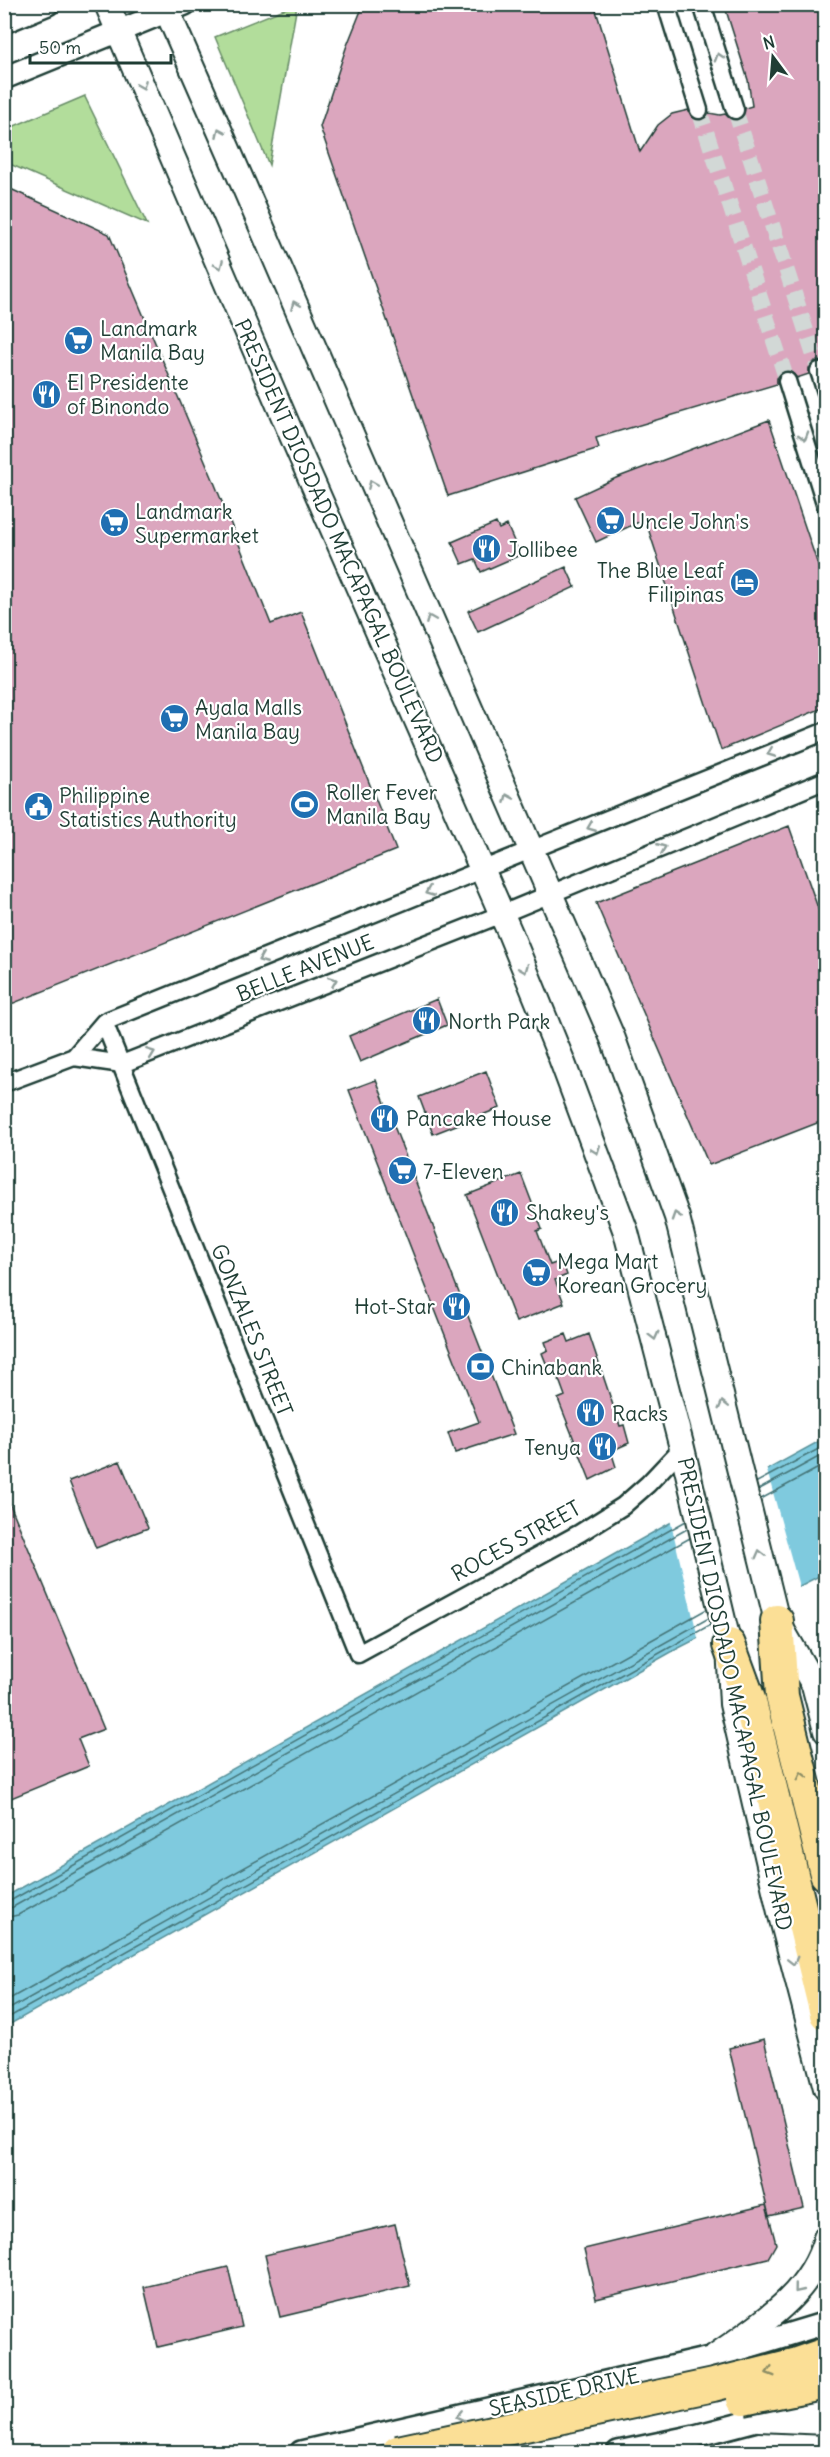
<svg xmlns="http://www.w3.org/2000/svg" width="830" height="2457" viewBox="0 0 830 2457" font-family="Delius,sans-serif">
<style>
.green{fill:#b2dd9b;stroke:#688d68;stroke-width:1.5}
.water{fill:#7fcade;stroke:#59929a;stroke-width:1.5}
.pier{fill:#fff}
.lines{fill:none;stroke-linecap:round;stroke-linejoin:round}
.shore{stroke:#457578;stroke-width:1.5}
.building{fill:#dba6be;stroke:#1f3d34;stroke-width:1.5}
.minor-tunnel{stroke:#d2d8d6;stroke-width:16;stroke-dasharray:16 8;stroke-linecap:butt}
.minor-casing{stroke:#1f3d34;stroke-width:21}
.tertiary-casing{stroke:#1f3d34;stroke-width:26}
.secondary-casing{stroke:#1f3d34;stroke-width:28}
.motorway-casing{stroke:#1f3d34;stroke-width:36}
.minor{stroke:#fff;stroke-width:16}
.tertiary{stroke:#fff;stroke-width:21}
.secondary{stroke:#fff;stroke-width:24}
.motorway{stroke:#fbdf96;stroke-width:32}
.motorway-bridge-casing{stroke:#1f3d34;stroke-width:36;stroke-linecap:butt}
.motorway-bridge{stroke:#fbdf96;stroke-width:32}
.oneway{stroke:#8f9e9a}
.oneway2{stroke:#8d8e65}
.labels{text-anchor:middle;dominant-baseline:central;stroke-width:4.5;stroke-linejoin:round;paint-order:stroke}
.poi-label{font-size:21px;fill:#1f3d34;stroke:#fff;text-anchor:start}
.street-label{font-size:21px;fill:#1f3d34;stroke:#fff}
</style>
<rect width="100%" height="100%" fill="#fff"/>
<filter id="ink" filterUnits="userSpaceOnUse"><feTurbulence type="fractalNoise" baseFrequency=".0167" numOctaves="2"/><feDisplacementMap in="SourceGraphic" scale="12" xChannelSelector="R" yChannelSelector="G"/><feConvolveMatrix kernelMatrix="1 2 1 2 8 2 1 2 1" color-interpolation-filters="sRGB"/></filter>
<g filter="url(#ink)">
<!-- green -->
<path class="green" d="M294,5H297L269,165L215,37Z
M85,96V97L147,224L5,162V130Z"/>
<!-- water -->
<path class="water" d="M825,1438V1573L675,1650L5,2027V1897L670,1523Z"/>
<!-- pier -->
<path class="pier" d="M766,1467L800,1590L699,1642L670,1519Z"/>
<g class="lines">
<!-- shore -->
<path class="shore" d="M757,1482L826,1445
M758,1490L826,1453
M761,1499L826,1464
M4,1902L10,1901L686,1521
M4,1909L13,1907L687,1529
M4,1918L18,1915L690,1538
M4,2002L707,1609
M4,2012L709,1618
M4,2020L710,1625"/>
</g>
<!-- building -->
<path class="building" d="M371,4H594L640,152L658,125L672,114L688,110L692,117L697,120H703L709,113L720,115L725,114L732,120H738L743,117L745,108L752,106L748,80L724,4H825V363L815,361L809,368V374L797,378L790,371H783L777,378V384L596,438L599,448L448,496L320,127L346,48L362,8Z
M4,186L109,234L212,477L271,624L301,612L396,850L4,1007Z
M769,420L825,586V707L721,750L645,519L596,542L575,497L616,478Z
M496,523L499,529L507,525L520,555L481,572L475,559L462,564L452,542Z
M566,567L575,587L478,632L468,611Z
M789,826L825,928V1120L709,1165L596,903Z
M437,999L447,1025L360,1062L349,1036Z
M486,1071L500,1108L433,1134L419,1097Z
M376,1080L514,1434L455,1453L448,1433L479,1422L349,1090Z
M521,1174L542,1229L537,1231L550,1265L562,1261L567,1275L555,1280L564,1303L516,1322L467,1195Z
M566,1334L569,1342L589,1334L620,1426L624,1425L629,1443L611,1451L616,1467L590,1480L558,1399L565,1396L554,1366L548,1368L542,1353L548,1350L545,1342Z
M120,1461L148,1528L96,1548L69,1481Z
M4,1490L104,1729L78,1739L89,1766L4,1801Z
M764,2039L804,2208L769,2216L729,2048Z
M766,2205L776,2244L768,2258L596,2299L584,2249Z
M395,2224L410,2286L280,2317L265,2255Z
M228,2267L242,2327L158,2347L144,2287Z"/>
<g class="lines">
<!-- minor-tunnel -->
<path class="minor-tunnel" d="M699,110L787,381
M735,110L819,371"/>
<defs>
<path id="minor" d="M666,4L699,110
M702,4L735,110
M819,371L826,392
M787,381L826,506
M104,1022L358,1654L580,1533L623,1506L648,1484L682,1448
M74,1057L122,1064L502,914L826,780
M4,1080L10,1081L74,1057L104,1022L826,731"/>
<path id="tertiary" d="M4,22L48,4
M4,78L185,4
M301,2452L714,2357L826,2323
M618,2452L695,2436L826,2402"/>
<path id="secondary" d="M107,4L293,438L510,933L561,1058L626,1232L682,1448L729,1645L732,1704L780,1912L826,2088
M164,4L244,186L613,1039L677,1217L777,1621L814,1685L826,1731
M714,2357C759,2325 811,2295 826,2238
M759,2419L826,2422"/>
<path id="motorway" d="M777,1621L782,1696L826,1874
M729,1645L750,1702L826,2014"/>
</defs>
<!-- minor casing -->
<use href="#minor" class="minor-casing"/>
<!-- tertiary casing -->
<use href="#tertiary" class="tertiary-casing"/>
<!-- secondary casing -->
<use href="#secondary" class="secondary-casing"/>
<!-- motorway casing -->
<use href="#motorway" class="motorway-casing"/>
<!-- minor -->
<use href="#minor" class="minor"/>
<!-- tertiary -->
<use href="#tertiary" class="tertiary"/>
<!-- secondary -->
<use href="#secondary" class="secondary"/>
<!-- motorway -->
<use href="#motorway" class="motorway"/>
<defs>
<path id="motorway-bridge" d="M743,2399L826,2382
M398,2452L713,2385L797,2364L826,2354"/>
</defs>
<!-- motorway-bridge casing -->
<use href="#motorway-bridge" class="motorway-bridge-casing"/>
<!-- motorway-bridge -->
<use href="#motorway-bridge" class="motorway-bridge"/>
</g>
<!-- one-way arrows -->
<defs><path id="oneway-chevron" d="M-2-3.5L2.5 0L-2 3.5" fill="none" stroke-width="1.6" stroke-linecap="round" stroke-linejoin="round" transform="scale(1.5)"/></defs>
<g class="oneway">
<use href="#oneway-chevron" transform="translate(719 57) rotate(-107)"/>
<use href="#oneway-chevron" transform="translate(142 85) rotate(67)"/>
<use href="#oneway-chevron" transform="translate(220 132) rotate(-114)"/>
<use href="#oneway-chevron" transform="translate(219 265) rotate(67)"/>
<use href="#oneway-chevron" transform="translate(295 305) rotate(-113)"/>
<use href="#oneway-chevron" transform="translate(804 436) rotate(73)"/>
<use href="#oneway-chevron" transform="translate(372 484) rotate(-113)"/>
<use href="#oneway-chevron" transform="translate(430 619) rotate(-113)"/>
<use href="#oneway-chevron" transform="translate(771 753) rotate(158)"/>
<use href="#oneway-chevron" transform="translate(508 798) rotate(-114)"/>
<use href="#oneway-chevron" transform="translate(591 827) rotate(158)"/>
<use href="#oneway-chevron" transform="translate(662 848) rotate(-22)"/>
<use href="#oneway-chevron" transform="translate(429 892) rotate(158)"/>
<use href="#oneway-chevron" transform="translate(262 959) rotate(158)"/>
<use href="#oneway-chevron" transform="translate(524 969) rotate(68)"/>
<use href="#oneway-chevron" transform="translate(333 981) rotate(-22)"/>
<use href="#oneway-chevron" transform="translate(151 1053) rotate(-21)"/>
<use href="#oneway-chevron" transform="translate(596 1150) rotate(69)"/>
<use href="#oneway-chevron" transform="translate(676 1216) rotate(-108)"/>
<use href="#oneway-chevron" transform="translate(654 1336) rotate(76)"/>
<use href="#oneway-chevron" transform="translate(723 1405) rotate(-104)"/>
<use href="#oneway-chevron" transform="translate(760 1554) rotate(-104)"/>
<use href="#oneway-chevron" transform="translate(793 1961) rotate(76)"/>
<use href="#oneway-chevron" transform="translate(798 2289) rotate(129)"/>
<use href="#oneway-chevron" transform="translate(461 2416) rotate(167)"/>
</g>
<g class="oneway2">
<use href="#oneway-chevron" transform="translate(802 1776) rotate(-104)"/>
<use href="#oneway-chevron" transform="translate(770 2372) rotate(164)"/>
</g>
</g>
<!-- icons -->
<defs>
<symbol id="supermarket-disc" viewBox="-11 -11 22 22"><circle r="9.5" fill="#1f6fb2" stroke="#fff"/><path d="M-6-5.5h2.5l.6 2H6L4.5 2H-2.5L-4.4-4H-6ZM-1.5 3.2a1.3 1.3 0 1 0 .1 0ZM3 3.2a1.3 1.3 0 1 0 .1 0Z" fill="#fff"/></symbol>
<symbol id="restaurant-disc" viewBox="-11 -11 22 22"><circle r="9.5" fill="#1f6fb2" stroke="#fff"/><path d="M-5-6h1v4h1v-4h1v4h1v-4h1v5L-1.5 .5V6h-2V.5L-5-1ZM5-6V6H3V1.5H1.5Q1.5-4 5-6Z" fill="#fff"/></symbol>
<symbol id="hotel-disc" viewBox="-11 -11 22 22"><circle r="9.5" fill="#1f6fb2" stroke="#fff"/><path d="M-6-4.5h1.5V1H6V5H4.5V3h-9V5H-6ZM-4 0a1.8 1.8 0 1 1 3.6 0ZM.5 0V-2.5h3Q6-2.5 6 0Z" fill="#fff"/></symbol>
<symbol id="stadium-disc" viewBox="-11 -11 22 22"><circle r="9.5" fill="#1f6fb2" stroke="#fff"/><path d="M0-5a6.5 5 0 1 0 0 10a6.5 5 0 1 0 0-10ZM-3.5-1.8h7v3.6h-7Z" fill="#fff"/></symbol>
<symbol id="civic-disc" viewBox="-11 -11 22 22"><circle r="9.5" fill="#1f6fb2" stroke="#fff"/><path d="M-.6-6.5H3V-4.5H.6V-3L4-1V1h2V6H-6V1h2V-1L-.6-3ZM-1.2 2.5V6h2.4V2.5Z" fill="#fff"/></symbol>
<symbol id="bank-disc" viewBox="-11 -11 22 22"><circle r="9.5" fill="#1f6fb2" stroke="#fff"/><path d="M-6-4H6V4H-6ZM0-2.3a2.3 2.3 0 1 0 0 4.6a2.3 2.3 0 1 0 0-4.6Z" fill="#fff"/></symbol>
</defs>
<g fill-rule="evenodd">
<use href="#supermarket-disc" x="62" y="324" width="33" height="33"/>
<use href="#restaurant-disc" x="30" y="378" width="33" height="33"/>
<use href="#supermarket-disc" x="594" y="504" width="33" height="33"/>
<use href="#supermarket-disc" x="98" y="506" width="33" height="33"/>
<use href="#restaurant-disc" x="470" y="532" width="33" height="33"/>
<use href="#hotel-disc" x="728" y="566" width="33" height="33"/>
<use href="#supermarket-disc" x="158" y="702" width="33" height="33"/>
<use href="#stadium-disc" x="288" y="788" width="33" height="33"/>
<use href="#civic-disc" x="22" y="790" width="33" height="33"/>
<use href="#restaurant-disc" x="410" y="1004" width="33" height="33"/>
<use href="#restaurant-disc" x="368" y="1102" width="33" height="33"/>
<use href="#supermarket-disc" x="386" y="1154" width="33" height="33"/>
<use href="#restaurant-disc" x="488" y="1196" width="33" height="33"/>
<use href="#supermarket-disc" x="520" y="1256" width="33" height="33"/>
<use href="#restaurant-disc" x="440" y="1290" width="33" height="33"/>
<use href="#bank-disc" x="464" y="1350" width="33" height="33"/>
<use href="#restaurant-disc" x="574" y="1396" width="33" height="33"/>
<use href="#restaurant-disc" x="586" y="1430" width="33" height="33"/>
</g>
<g class="labels">
<!-- poi labels -->
<g class="poi-label">
<text x="100" y="328">Landmark<tspan x="100" dy="24">Manila Bay</tspan></text>
<text x="67" y="382">El Presidente<tspan x="67" dy="24">of Binondo</tspan></text>
<text x="135" y="511">Landmark<tspan x="135" dy="24">Supermarket</tspan></text>
<text x="631" y="521">Uncle John's</text>
<text x="507" y="549">Jollibee</text>
<text x="724" y="570" text-anchor="end">The Blue Leaf<tspan x="724" dy="24">Filipinas</tspan></text>
<text x="195" y="707">Ayala Malls<tspan x="195" dy="24">Manila Bay</tspan></text>
<text x="326" y="792">Roller Fever<tspan x="326" dy="24">Manila Bay</tspan></text>
<text x="59" y="795">Philippine<tspan x="59" dy="24">Statistics Authority</tspan></text>
<text x="448" y="1021">North Park</text>
<text x="406" y="1118">Pancake House</text>
<text x="423" y="1171">7-Eleven</text>
<text x="526" y="1212">Shakey's</text>
<text x="557" y="1261">Mega Mart<tspan x="557" dy="24">Korean Grocery</tspan></text>
<text x="435" y="1306" text-anchor="end">Hot-Star</text>
<text x="501" y="1367">Chinabank</text>
<text x="612" y="1413">Racks</text>
<text x="581" y="1447" text-anchor="end">Tenya</text>
</g>
<!-- street labels -->
<g class="street-label">
<text transform="translate(339 541) rotate(66)">PRESIDENT DIOSDADO MACAPAGAL BOULEVARD</text>
<text transform="translate(305 968) rotate(-22)">BELLE AVENUE</text>
<text transform="translate(252 1330) rotate(68)">GONZALES STREET</text>
<text transform="translate(516 1541) rotate(-29)">ROCES STREET</text>
<text transform="translate(735 1694) rotate(78)">PRESIDENT DIOSDADO MACAPAGAL BOULEVARD</text>
<text transform="translate(564 2392) rotate(-13)">SEASIDE DRIVE</text>
</g>
</g>
<!-- margin -->
<rect width="830" height="2457" fill="none" stroke="#fff" stroke-width="24"/>
<rect x="12" y="12" width="806" height="2433" fill="none" stroke="#1f3d34" stroke-width="2" filter="url(#ink)"/>
<!-- north arrow -->
<g transform="translate(773 57) rotate(344)" stroke="#ffffff" stroke-width="4.5" paint-order="stroke">
<path d="M0-4.5L10 22L0 15L-10 22Z" fill="#1f3d34"/>
<text y="-9" font-size="16" font-weight="bold" text-anchor="middle" fill="#1f3d34">N</text>
</g>
<!-- scale -->
<path d="M30 54v9h141v-9" fill="none" stroke="#1f3d34" stroke-width="3"/>
<text x="39" y="54" font-size="18" fill="#1f3d34" stroke="#ffffff" stroke-width="4.5" paint-order="stroke">50 m</text>
</svg>
